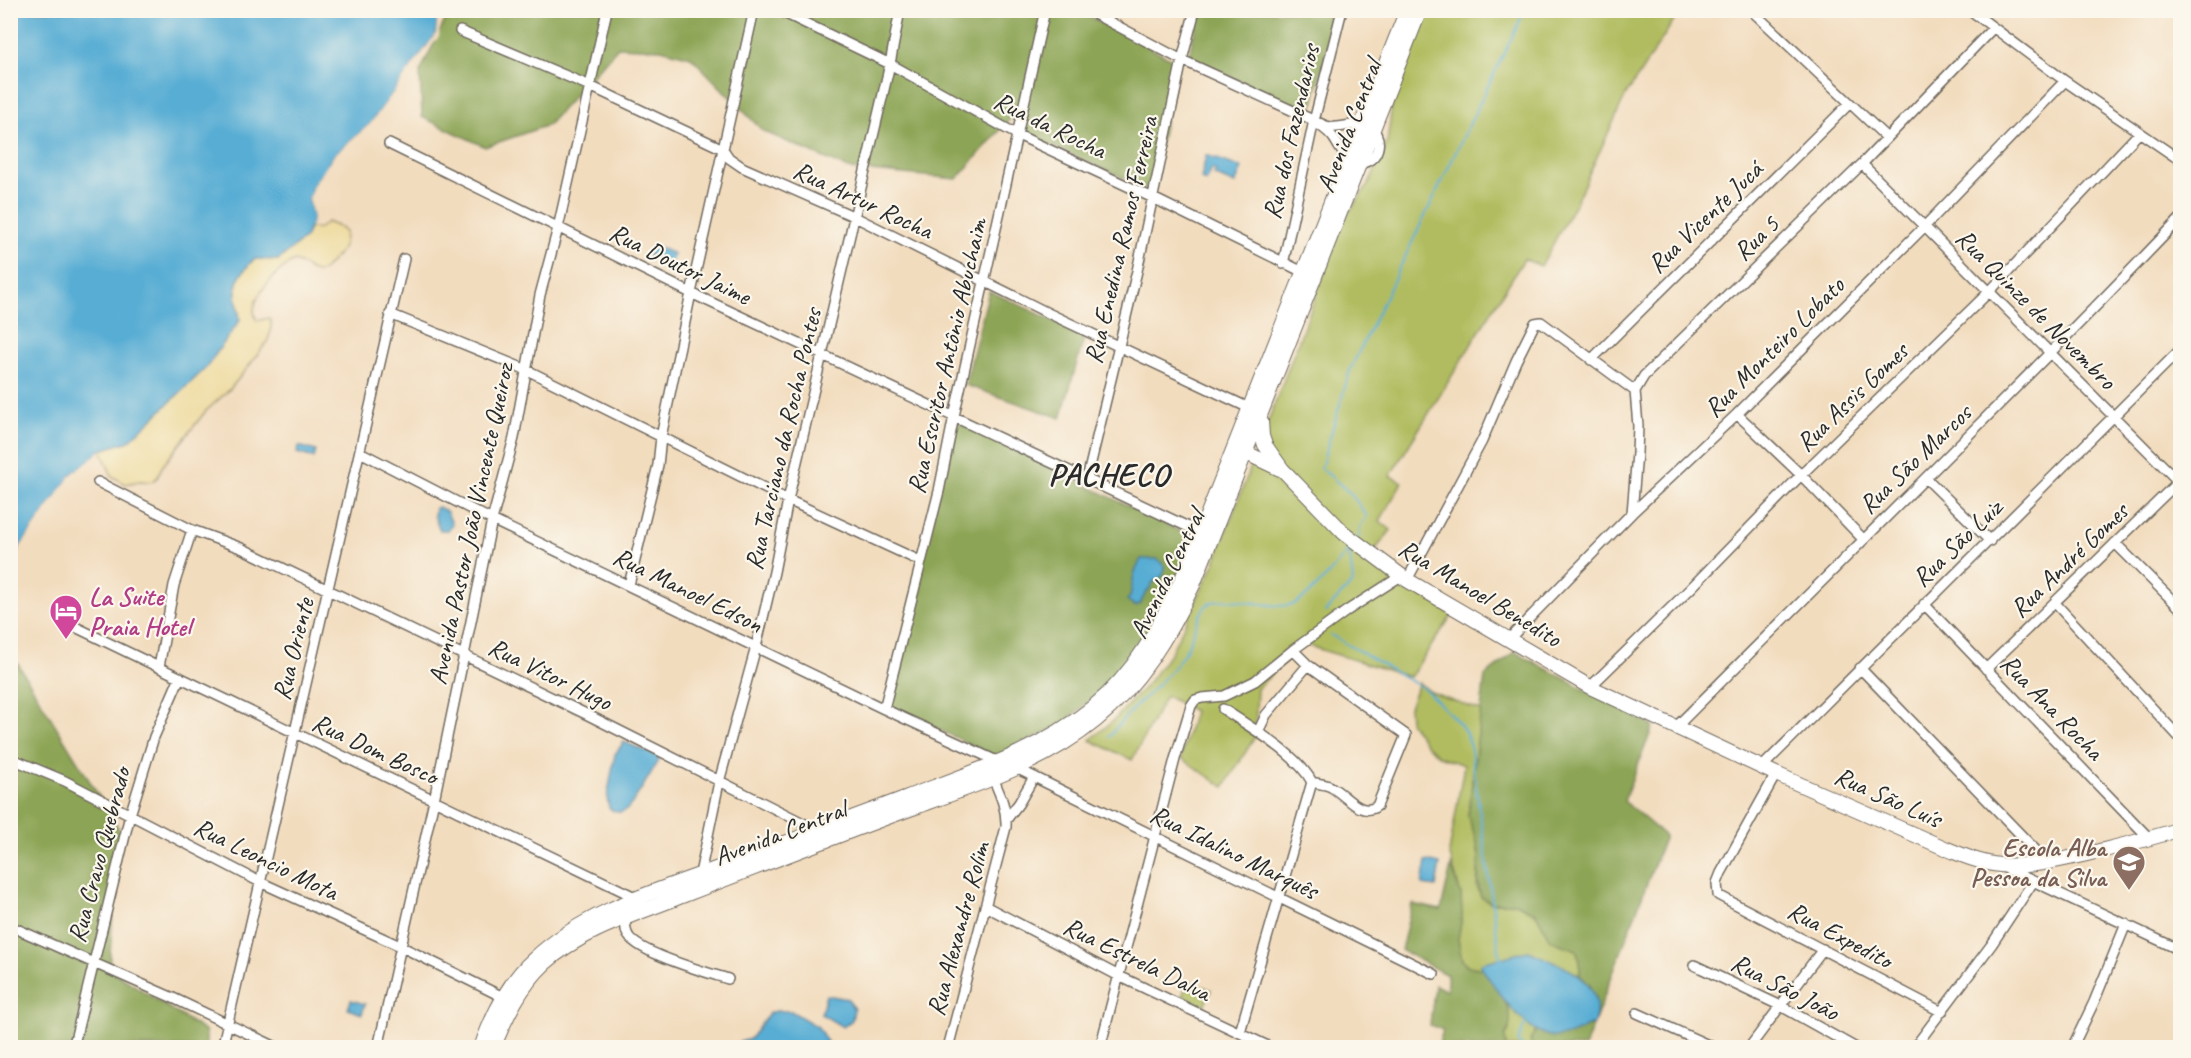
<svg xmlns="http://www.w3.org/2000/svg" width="2191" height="1058" viewBox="0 0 2191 1058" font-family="Caveat,sans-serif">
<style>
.green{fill:#b0bc5e;stroke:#6e7444;stroke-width:1.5}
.forest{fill:#8ca455;stroke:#5c6840;stroke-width:1.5}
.sand{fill:#eeda9e;stroke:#8c8264;stroke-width:1.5}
.water{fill:#58add4;stroke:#426c80;stroke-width:1.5}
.pier{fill:#f2dcbe}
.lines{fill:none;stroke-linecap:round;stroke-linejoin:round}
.stream{stroke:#58add4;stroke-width:2}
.street-casing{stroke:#71695e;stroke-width:12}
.secondary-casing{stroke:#71695e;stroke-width:16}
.street{stroke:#fff;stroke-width:9}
.secondary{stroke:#fff;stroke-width:14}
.labels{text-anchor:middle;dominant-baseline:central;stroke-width:4.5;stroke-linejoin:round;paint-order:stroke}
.street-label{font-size:26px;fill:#2b2b2b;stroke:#fbf7ec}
.hotel-label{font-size:26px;font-weight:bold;fill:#b23c85;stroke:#fbf7ec;text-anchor:start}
.education-label{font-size:26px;font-weight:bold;fill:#785e54;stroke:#fbf7ec;text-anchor:end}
.district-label{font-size:32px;font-weight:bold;letter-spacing:1.5px;fill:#2b2b2b;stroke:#fbf7ec}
</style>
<rect width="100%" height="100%" fill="#fbf7ec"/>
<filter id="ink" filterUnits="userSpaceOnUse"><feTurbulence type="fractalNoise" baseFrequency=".0167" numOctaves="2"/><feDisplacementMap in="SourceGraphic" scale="12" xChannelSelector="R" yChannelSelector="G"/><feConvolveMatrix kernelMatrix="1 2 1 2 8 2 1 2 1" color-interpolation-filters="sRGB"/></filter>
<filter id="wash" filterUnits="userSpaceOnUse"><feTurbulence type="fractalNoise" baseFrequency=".008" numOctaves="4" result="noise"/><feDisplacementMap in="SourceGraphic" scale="24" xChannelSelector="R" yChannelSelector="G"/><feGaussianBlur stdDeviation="1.35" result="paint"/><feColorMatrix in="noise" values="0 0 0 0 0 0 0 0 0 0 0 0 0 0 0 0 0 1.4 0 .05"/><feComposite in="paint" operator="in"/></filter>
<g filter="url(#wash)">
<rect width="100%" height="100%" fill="#f2dcbe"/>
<!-- green -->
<path class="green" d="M1428,11H1680L1626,95L1576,202L1541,266L1524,259L1390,476L1402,482L1380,521L1391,530L1368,559L1384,574L1453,614L1410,677L1299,643L1291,655L1257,689L1255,737L1224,787L1181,758L1194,711L1166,696L1132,760L1090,740L1114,720L1149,682L1171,652L1214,564L1346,216L1368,185L1376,168L1387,142L1392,105L1399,85Z
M1419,683L1431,692L1481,711L1468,816L1476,837L1479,857L1477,887L1481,897L1492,903H1516L1536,913L1550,940L1576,950L1580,960V975L1528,951L1482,963V968L1468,967L1463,961L1460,954L1458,939L1462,917L1461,895L1449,852L1464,765L1439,756L1427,746L1410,722L1409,707Z
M1188,981L1211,990L1204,1006L1182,996Z
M1508,1005L1536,1030L1530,1041L1533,1047H1506L1505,1036L1509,1030Z"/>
<!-- forest -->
<path class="forest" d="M450,10L1079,11L1178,62L1150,190L1021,132L1024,103L957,179L849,169L763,131L691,57L661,49L618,47L548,125L485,147L422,117L420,72Z
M1200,11H1336L1311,112L1188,58Z
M989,291L1085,335L1061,418L965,385Z
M953,420L1190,536V546L1166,602L1129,661L1102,690L1064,723L997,757L888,706Z
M1515,652L1653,726L1624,801L1665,836L1585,1047H1533L1530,1041L1536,1030C1562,1041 1570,1034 1594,1023L1591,987L1580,975V960L1576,950L1550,940L1536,913L1516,903H1492L1481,897C1476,884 1479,873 1479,859C1479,844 1473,830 1468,816L1485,676Z
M10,661L18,664L119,829L109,969L206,1032V1047H11Z
M1451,866L1461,895L1462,917L1458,939L1462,961L1468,967L1482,968C1495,986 1521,1013 1505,1036L1506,1047H1438L1443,1030L1430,1025L1435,985L1447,991V975L1401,950L1412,904L1441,910Z"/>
<!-- sand -->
<path class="sand" d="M327,222L339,227L345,232L344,247L323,271C311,275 306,265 295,261C281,266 253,295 254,312C254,315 256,318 257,321L268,318L271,320V331L267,342L249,366L230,389L205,412L162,467L157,478L151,482L140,481L125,484L112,476L101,450L129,441L240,320C235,287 230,285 254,259L278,260L305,238L310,227L318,229Z"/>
<!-- water -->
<path class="water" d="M11,11H438L436,34L370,124L335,154L313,185L309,198L313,219L305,238L278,260L254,259C230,285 235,287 240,320L206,368L129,441L101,450L71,475L11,560Z
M1206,155L1242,168L1235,184L1214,175L1216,171L1212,169L1206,182L1201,179Z
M653,245L674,254L669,266L648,257Z
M299,446L316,451L314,458L297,453Z
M439,507L447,512L452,524L449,530H440L434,516L435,508Z
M1141,559H1157L1165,566C1165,575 1161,579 1153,582C1150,590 1143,595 1141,603L1135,606L1127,600L1130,597L1134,574Z
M624,742L660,757C656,765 632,806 626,810C620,814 614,812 609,808L607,798L615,754Z
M1426,861L1440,864L1436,887L1422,885Z
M1528,951C1560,965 1608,978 1594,1023C1581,1029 1565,1040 1550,1036C1522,1030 1497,990 1482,968L1481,963Z
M826,995L848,999L854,1009L852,1020L843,1027L821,1014Z
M351,1000L365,1004L362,1014L348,1009Z
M776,1011H791L818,1027L830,1047H724L750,1039L769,1013Z"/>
<!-- pier -->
<path class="pier" d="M438,11L441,15L439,36L372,126L337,156L316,186L312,198L316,220L313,228L310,227L313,219L309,198L313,185L335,154L370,124L436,34Z
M101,450L102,453L73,477L10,563L11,560L71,475Z"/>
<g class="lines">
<!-- stream -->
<path class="stream" d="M1359,537L1360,527L1367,516L1351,494L1321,468L1350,370L1525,10
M1325,612L1353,582L1349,549
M1331,635L1425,689L1459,723L1466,733L1471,750L1500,958L1503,959
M1109,737C1118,726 1126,715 1136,706C1154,688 1175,670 1187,648C1193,637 1198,613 1206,606C1222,591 1268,610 1291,605C1306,602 1340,562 1349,549
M1524,1048L1518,1042L1527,1019"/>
</g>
</g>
<g filter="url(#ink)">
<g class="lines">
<defs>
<path id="street" d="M778,10L890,64L1018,135L1153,198L1305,273
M1087,10L1182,60L1326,126C1340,131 1355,120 1367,126C1385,133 1381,161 1361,163C1345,164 1340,146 1332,136C1327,130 1320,126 1314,121
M1751,10L1887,138
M1970,10L2065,81L2180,160
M460,31L590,86L723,149L729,158L742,167L855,217L1048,313L1249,408
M389,144L691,293L1201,533
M1862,164L2180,483
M1283,264L1313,125L1342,10
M390,314L527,370L788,500L920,561
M1591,360L1849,104
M1737,414L1801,475L1863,539
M360,452L492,520L884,709L999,762
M1926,478L1990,541
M1087,479L1137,271L1182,60L1195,10
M98,482L192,530L241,548L586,714L819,831
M1632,513L1637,453L1638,426L1635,391L1644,376L1862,164L1993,28
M2115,543L2180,608
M1407,580L1482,441L1516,361L1535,323L1541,322L1635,391
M629,585L658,465L661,437L691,293L754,10
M2055,603L2180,738
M1924,604L2150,839
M63,621L637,898
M1508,640L1632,513L1737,414L1924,227L2065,81
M159,667L174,585L192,530
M1860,668L2048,863
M1986,669L2180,480
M1590,687L1690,589L1801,475L1990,291L2139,133
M884,709L939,491L954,416L1045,10
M1223,709C1250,727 1297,754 1312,782C1318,784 1326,784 1331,787C1346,795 1361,818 1377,806L1406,735L1308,665L1293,650
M1676,727C1845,557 2016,391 2180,219
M1258,732L1266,715L1308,665
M10,758L65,781L260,882L400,946L503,997
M1762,767L2180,350
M1016,768L1434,974
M1776,774L1721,873L1717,883L1718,895L1942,1012
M1006,820L1019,803L1034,777
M2003,867L2180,950
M700,874L719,782L756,647L774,572L788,500L890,64L900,10
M985,906L1119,976L1272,1048
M625,918C626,923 625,929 627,933C633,952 709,973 728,979
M10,926L171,997L278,1048
M1694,965L1781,1006L1856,1048
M1637,1013L1715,1048
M1240,1032L1312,782
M73,1048L130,815L154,737L180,677
M222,1048L404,259
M378,1048L434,800L492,520L514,438L540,295L558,228L607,10
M948,1048L1006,827C1007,809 1000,794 993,778
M1100,1048L1175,759L1191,706L1195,700L1202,698L1224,696L1255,681L1293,650L1348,610L1401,576
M1749,1048L1823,949
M1914,1048L1992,944L2033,882
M2072,1048L2094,1002L2126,924"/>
<path id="secondary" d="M1261,421L1262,436L1265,445L1282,469L1344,533L1407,580L1590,687L1776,774L1947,849C1964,856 1981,863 2000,865C2033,868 2064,859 2096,852C2124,845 2153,838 2180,829
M1240,450L1280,469
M481,1048C492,1016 508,982 534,959C580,916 643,895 702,874C770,849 838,823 905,798C970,773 1038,752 1092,708C1137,671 1157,630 1182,579L1407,10
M493,1048C506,1017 520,986 545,963C582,930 634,915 679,897C751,869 823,841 896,814C964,789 1039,767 1096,720C1140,684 1169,635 1193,585L1420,10"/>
</defs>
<!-- street casing -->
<use href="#street" class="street-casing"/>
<!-- secondary casing -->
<use href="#secondary" class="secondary-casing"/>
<!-- street -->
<use href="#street" class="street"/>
<!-- secondary -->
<use href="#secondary" class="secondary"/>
</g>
</g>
<!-- icons -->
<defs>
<symbol id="hotel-pin" viewBox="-11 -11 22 30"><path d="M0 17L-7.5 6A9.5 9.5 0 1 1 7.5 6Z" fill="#d1479c" stroke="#fbf7ec"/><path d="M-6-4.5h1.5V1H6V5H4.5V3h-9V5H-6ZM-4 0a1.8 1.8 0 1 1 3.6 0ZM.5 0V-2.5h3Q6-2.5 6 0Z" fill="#fff"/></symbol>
<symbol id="school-pin" viewBox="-11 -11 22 30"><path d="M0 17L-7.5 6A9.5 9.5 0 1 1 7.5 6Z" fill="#8d6e63" stroke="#fbf7ec"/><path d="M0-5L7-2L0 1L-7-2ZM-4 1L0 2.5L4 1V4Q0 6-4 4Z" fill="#fff"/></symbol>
</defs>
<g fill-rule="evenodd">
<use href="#hotel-pin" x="47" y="592" width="38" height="52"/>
<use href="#school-pin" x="2110" y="843" width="38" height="52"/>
</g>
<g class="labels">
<!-- street labels -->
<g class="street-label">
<text transform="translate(1050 125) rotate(26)">Rua da Rocha</text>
<text transform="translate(1349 126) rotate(-69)">Avenida Central</text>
<text transform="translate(1291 132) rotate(-77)">Rua dos Fazendarios</text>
<text transform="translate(863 200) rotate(25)">Rua Artur Rocha</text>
<text transform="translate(1705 217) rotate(-44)">Rua Vicente Jucá</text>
<text transform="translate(1756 238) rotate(-44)">Rua 5</text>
<text transform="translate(1121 240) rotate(-77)">Rua Enedina Ramos Ferreira</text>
<text transform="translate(680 264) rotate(26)">Rua Doutor Jaime</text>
<text transform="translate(2036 309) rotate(45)">Rua Quinze de Novembro</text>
<text transform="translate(1774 347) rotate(-45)">Rua Monteiro Lobato</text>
<text transform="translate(947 356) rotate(-77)">Rua Escritor Antônio Abuchaim</text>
<text transform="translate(1852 397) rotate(-44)">Rua Assis Gomes</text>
<text transform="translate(783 439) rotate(-77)">Rua Tarciano da Rocha Pontes</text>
<text transform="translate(1915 459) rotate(-44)">Rua São Marcos</text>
<text transform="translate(471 524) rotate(-78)">Avenida Pastor João Vincente Queiroz</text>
<text transform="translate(1957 543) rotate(-44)">Rua São Luiz</text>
<text transform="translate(2069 560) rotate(-44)">Rua André Gomes</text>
<text transform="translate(1167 574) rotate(-64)">Avenida Central</text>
<text transform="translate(688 590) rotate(26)">Rua Manoel Edson</text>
<text transform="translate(1480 593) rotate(31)">Rua Manoel Benedito</text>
<text transform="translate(293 649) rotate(-76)">Rua Oriente</text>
<text transform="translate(550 674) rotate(26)">Rua Vitor Hugo</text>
<text transform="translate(2052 707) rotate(46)">Rua Ana Rocha</text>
<text transform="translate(375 749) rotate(25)">Rua Dom Bosco</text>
<text transform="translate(1888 797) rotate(24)">Rua São Luís</text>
<text transform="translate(780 833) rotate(-21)">Avenida Central</text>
<text transform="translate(1234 852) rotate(26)">Rua Idalino Marquês</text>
<text transform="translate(99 855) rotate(-75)">Rua Cravo Quebrado</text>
<text transform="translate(266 859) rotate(26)">Rua Leoncio Mota</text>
<text transform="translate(958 929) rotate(-75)">Rua Alexandre Rolim</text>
<text transform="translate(1840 935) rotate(28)">Rua Expedito</text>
<text transform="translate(1137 959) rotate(26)">Rua Estrela Dalva</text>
<text transform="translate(1785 987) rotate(27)">Rua São João</text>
</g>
<!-- hotel labels -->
<g class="hotel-label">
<text x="89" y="596">La Suite<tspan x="89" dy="30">Praia Hotel</tspan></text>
</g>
<!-- education labels -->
<g class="education-label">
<text x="2106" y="847">Escola Alba<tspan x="2106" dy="30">Pessoa da Silva</tspan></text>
</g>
<!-- district labels -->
<g class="district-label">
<text x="1109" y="474">PACHECO</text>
</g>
</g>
<!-- margin -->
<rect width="2191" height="1058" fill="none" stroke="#fbf7ec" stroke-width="36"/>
</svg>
